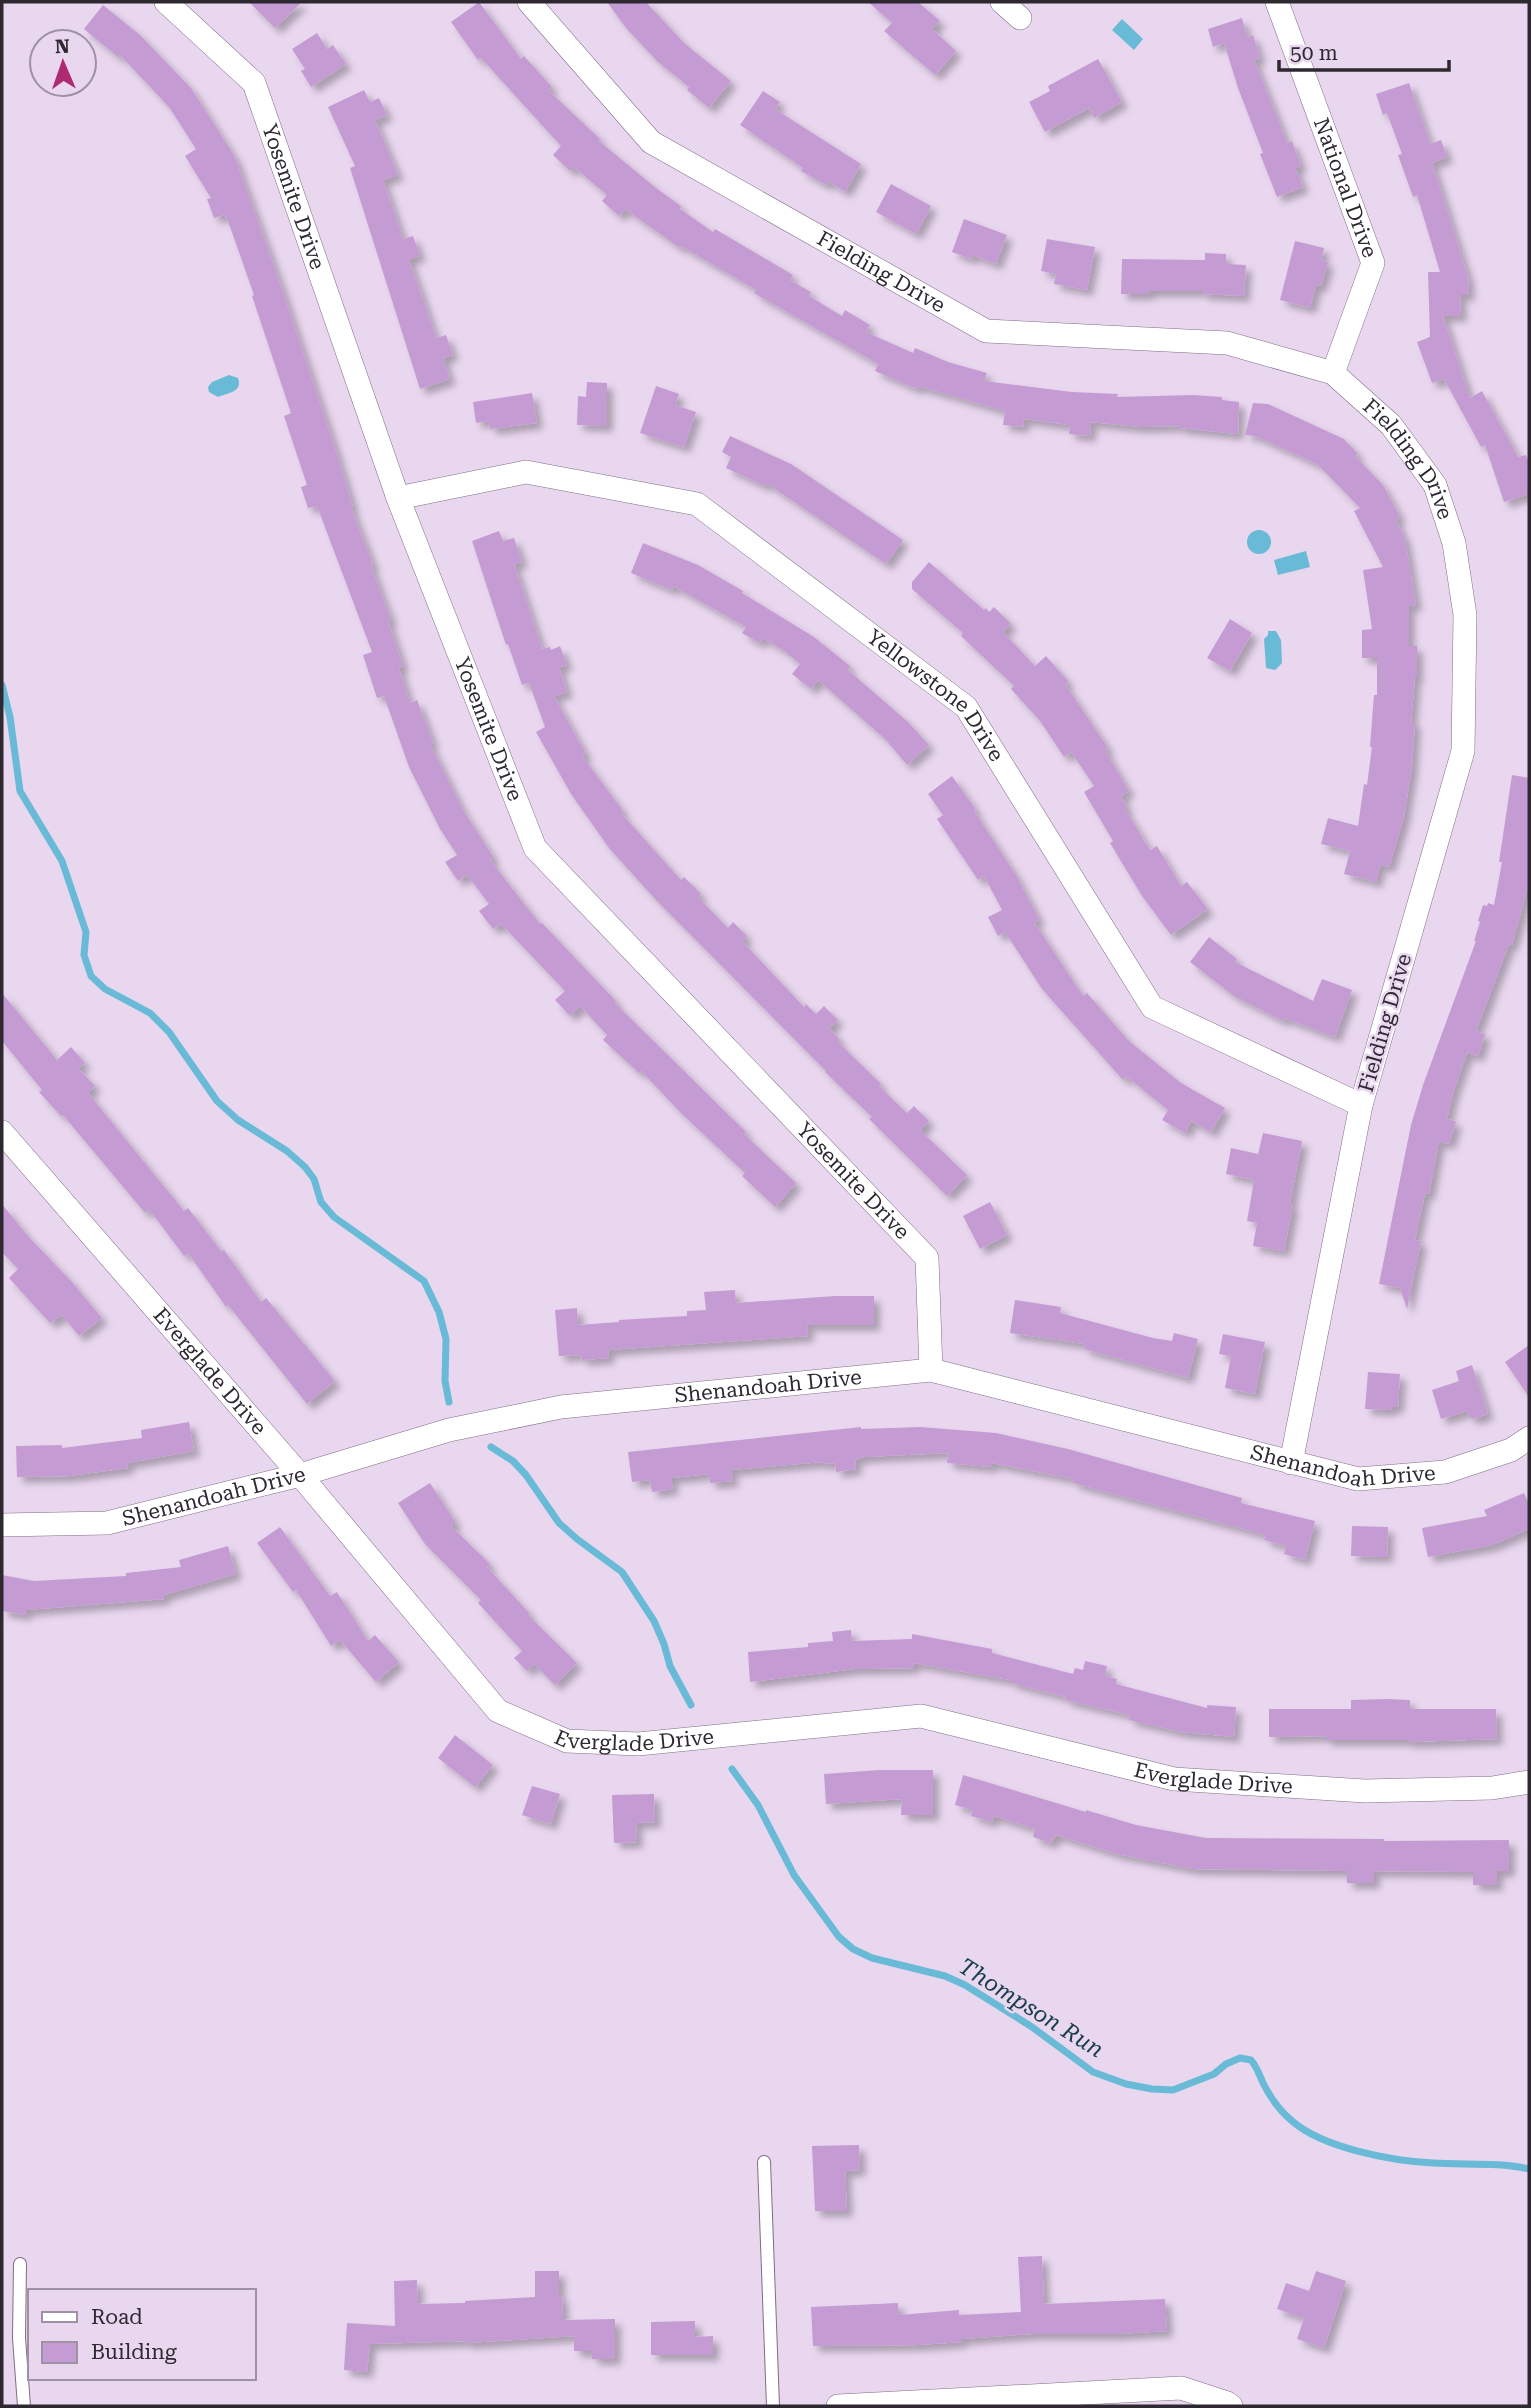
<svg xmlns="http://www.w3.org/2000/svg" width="1531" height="2408" viewBox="0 0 1531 2408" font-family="'Roboto Serif',serif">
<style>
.water{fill:#69bad7}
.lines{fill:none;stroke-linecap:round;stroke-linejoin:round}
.stream{stroke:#69bad7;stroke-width:7}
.building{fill:#c49cd3;filter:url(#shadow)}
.service-casing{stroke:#7e6f84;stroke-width:14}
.minor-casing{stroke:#7e6f84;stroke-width:24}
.service{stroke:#fff;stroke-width:12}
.minor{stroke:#fff;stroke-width:23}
.labels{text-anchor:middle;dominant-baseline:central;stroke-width:5;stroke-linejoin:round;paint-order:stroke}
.street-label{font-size:21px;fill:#2e2831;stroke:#e9d7ef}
.water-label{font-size:23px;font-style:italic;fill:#173d4a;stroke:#e9d7ef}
</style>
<defs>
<filter id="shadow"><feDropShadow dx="6" dy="6" stdDeviation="3.5" flood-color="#0004"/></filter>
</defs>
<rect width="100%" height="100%" fill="#e9d7ef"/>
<!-- water -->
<path class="water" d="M1122,19L1143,39L1134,50L1112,30Z
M229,375L238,378C243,392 228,393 218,397L209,392L208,387L212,382Z
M1247 542a12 12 0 1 1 24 0a12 12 0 1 1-24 0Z
M1306,551L1310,567L1278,575L1274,560Z
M1268,631H1276L1281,640L1282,663L1275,670L1266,668L1264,639L1268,635Z"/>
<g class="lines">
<!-- stream -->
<path class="stream" d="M2,685L10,717L20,791L62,861L86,932L84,955L91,976L105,989L150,1013L169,1032L217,1101L238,1120L287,1151L305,1167L314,1179L321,1202L334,1217L424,1281L439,1312L446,1339L445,1381L449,1402
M491,1447L513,1461L526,1475L559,1523L577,1539L622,1572L654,1621L664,1644L670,1666L691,1705
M732,1769L758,1805L794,1875L839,1937L853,1949L872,1958L945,1976L965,1985L1032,2027L1093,2072L1126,2084L1152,2089L1173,2090L1214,2074L1226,2064L1240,2058L1251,2060C1257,2067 1259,2074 1263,2083C1270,2097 1280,2111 1292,2121C1323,2148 1392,2161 1433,2163C1465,2165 1498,2162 1529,2169"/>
</g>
<!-- building -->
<path class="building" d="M249,2H302L275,28Z
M479,2L521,59L524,56L552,87L548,90L600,139L599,141L656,188L681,206L680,209L713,232L715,229L793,275L790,280L811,292L809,296L842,316L845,310L870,325L866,332L913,353L915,348L948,362L987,373L984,381L1072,392L1118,394L1117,397L1193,395L1222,397V400L1239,402L1238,434L1180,428V426L1140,427L1091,422L1090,436L1069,434L1070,425L1024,419L1023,427L1003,425L1005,411L918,386L917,389L875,371L878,364L754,293L756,290L681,246L680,248L625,209L619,216L602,201L607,195L574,167L570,171L553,155L561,146L481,58L478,60L451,22Z
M607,2H646L684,43L731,81L709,108L687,90L689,87L657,61L626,28Z
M868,2H918L940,21L932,29L956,51L935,75L884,31L892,23Z
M103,5L140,35L191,88L235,157L281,286L335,448L353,507H351L373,565L371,566L391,620L388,621L403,666L399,668L410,703L417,700L433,743L430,744L463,810L494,858L490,860L540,924L542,923L616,1001L615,1003L746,1132L744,1134L796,1183L775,1207L742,1176L745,1173L682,1114L641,1071L639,1073L603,1040L607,1035L580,1006L570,1016L555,1000L565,991L501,924L493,929L479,911L489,904L467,875L458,881L445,862L457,855L440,829L409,767L384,696L377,698L363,655L372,652L317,506L308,508L301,487L307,485L284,416L291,413L252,296L254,295L228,221L224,215L214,218L207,199L211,198L185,156L196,149L169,107L120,55L118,57L84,29Z
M1242,18L1247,37L1253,35L1260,58L1254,60L1287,143L1292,141L1301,166L1295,168L1303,187L1277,197L1260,154L1263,153L1238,88L1224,43L1213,47L1208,29Z
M317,33L327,49L333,45L346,64L311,87L301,71L305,69L292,49Z
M1098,59L1122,102L1094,118L1089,108L1045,132L1029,102L1050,91L1048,86Z
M1409,83L1430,144L1441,140L1447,157L1432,163L1468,277L1469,295H1460L1461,316H1443L1470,398L1482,391L1518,457L1526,455L1529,464V494L1504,502L1485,445L1481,447L1444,379L1432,383L1417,342L1430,337L1428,272H1440L1417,195L1413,197L1398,155L1402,154L1387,113L1383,115L1376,94Z
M364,90L370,102L379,98L387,115L375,120L398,175L383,180L403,239L413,236L420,256L409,259L436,338L446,335L453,355L443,358L450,379L420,389L350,168L355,166L328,107Z
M763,91L780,102L775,109L861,164L845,192L828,181L826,185L801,171L803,168L740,125Z
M891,184L931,206L916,234L876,212Z
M964,219L1007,235L996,264L973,255L971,259L952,252Z
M1047,239L1095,247L1087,290L1054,284L1056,274L1041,271Z
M1295,241L1324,248L1321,260L1328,262L1321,286L1316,285L1310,308L1280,300Z
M1205,253L1226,254V264L1246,265L1244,296L1203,294V291H1149V294H1121L1122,259L1205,260Z
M587,382L607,383V426L577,425L578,396L586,397Z
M656,386L679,394L675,405L696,412L684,447L640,433Z
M532,393L537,423L490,429L489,421L476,423L473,402Z
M1253,403L1268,404L1344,439L1358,454L1355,456L1383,485L1400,517L1396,520L1405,539L1416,605L1409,606V646H1417V677H1415L1411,722H1415L1412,766L1404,817L1389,867L1380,865L1376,882L1344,874L1350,851L1321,844L1328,818L1358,826L1364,784L1367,785L1372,747H1370L1374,695H1377V658H1362V630L1372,629L1363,570L1383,567L1354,511L1360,508L1317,464L1255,436L1245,435Z
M730,436L791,464L903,540L886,564L766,483L765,486L726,468L731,457L722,452Z
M499,531L503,541L514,538L522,562L514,564L542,649L550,647L551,650L560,646L567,665L559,667L567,692L554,696L586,754L582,756L623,811L621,813L681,880L684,877L701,894L698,897L728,928L733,922L747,936L742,941L804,1007L806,1004L816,1014L824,1006L838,1020L829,1028L840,1040L838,1042L881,1084L879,1086L907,1113L914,1106L929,1121L920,1130L967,1175L947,1196L869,1119L872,1117L825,1072L826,1071L655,899L609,848L571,794L536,732L545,727L529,683L522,685L508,644L506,645L472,541Z
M643,543L698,565L743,591L742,593L814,637L850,666L848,670L908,722L929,745L907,765L885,739L818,680L811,689L792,674L800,664L783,650L763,638L759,643L742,633L746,627L673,586L672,590L631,573Z
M929,562L984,610L986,608L989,612L994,607L1011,624L1003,632L1035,666L1046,656L1068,681L1065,684L1108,748L1105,750L1129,791L1121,796L1127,807L1125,809L1150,850L1157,846L1181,886L1187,882L1208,909L1171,935L1142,896L1110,843L1113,841L1084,792L1094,786L1071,752L1064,757L1040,721L1011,689L1014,686L961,636L963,633L912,589V582Z
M1230,619L1252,633L1230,671L1207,658Z
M1512,775L1529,778V882L1512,945L1509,944L1476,1031L1485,1034L1478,1056L1467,1053L1453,1093L1447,1119L1456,1121L1449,1144L1439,1141L1429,1194L1425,1193L1415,1240L1421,1241L1407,1309L1400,1288L1379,1284L1389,1234L1411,1125L1423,1085L1476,941H1474L1480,922L1478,921L1483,905L1487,906L1488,903L1494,905L1502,862H1499Z
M952,776L976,810L974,811L1016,875L1039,919L1034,922L1083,996L1087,993L1129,1041L1181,1083L1225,1108L1211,1132L1191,1121L1185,1133L1162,1120L1168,1110L1126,1076L1123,1080L1042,989L1005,932L998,936L988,917L1002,910L984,876L978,880L937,819L943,815L928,794Z
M1209,937L1237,959L1235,962L1313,1001L1322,979L1352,990L1335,1037L1284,1018L1283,1021L1234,996L1190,962Z
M2,993L57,1060L71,1047L85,1063L78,1068L95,1086L88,1093L184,1211L188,1208L221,1251L224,1250L261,1302L266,1298L335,1381L307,1404L228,1305L226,1307L188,1253L184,1256L149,1209L145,1213L63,1115L61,1116L39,1092L42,1090L2,1041Z
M1263,1133L1302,1141L1290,1204H1293L1284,1251L1253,1246L1257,1223L1247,1221L1254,1180L1226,1174L1231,1148L1258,1154Z
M990,1202L1007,1235L980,1249L963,1216Z
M2,1204L26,1234L71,1281L102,1318L79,1336L62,1315L50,1323L9,1278L18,1269L2,1252Z
M735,1290L736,1303L835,1296H874V1325H807L808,1336L608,1350L609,1358L582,1360L581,1355L559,1356L555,1310L577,1308L578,1325L619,1322V1320L687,1316V1311L706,1310L704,1292Z
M1015,1300L1061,1307L1060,1313L1153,1338L1172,1341L1174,1333L1198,1339L1188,1378L1084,1349L1085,1344L1010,1333Z
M1223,1334L1265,1342L1255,1394L1225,1388L1231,1356L1219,1354Z
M1529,1345V1397L1505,1362Z
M1472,1365L1488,1414L1472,1419L1471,1417H1469L1467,1411L1441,1419L1432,1390L1459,1381L1456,1371Z
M1368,1372L1400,1374L1398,1407H1392L1391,1410L1365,1409Z
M189,1422L194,1451L127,1463L128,1468L69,1476L17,1477L16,1446L62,1445V1448L142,1438L141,1430Z
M861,1427V1429L920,1427L996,1433L1068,1449L1242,1498L1241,1503L1315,1521L1305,1560L1284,1554L1286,1546L1264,1540L1266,1535L1073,1483L1074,1479L992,1463V1467L947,1463L948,1453L864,1457L855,1460L856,1469L836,1472L835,1463L822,1464V1462L731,1470L733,1481L710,1483L709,1474L671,1478L673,1489L652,1492L650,1480L632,1482L628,1452Z
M430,1483L456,1523L451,1526L490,1564L487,1567L530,1614L528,1615L577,1663L555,1685L534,1664L527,1671L514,1658L522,1651L478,1603L481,1600L425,1544L398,1503Z
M1524,1493L1529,1505V1529L1492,1545L1428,1557L1422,1528L1487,1516L1484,1510Z
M1352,1526L1388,1527L1387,1557L1351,1556Z
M280,1527L330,1596L337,1592L368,1641L375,1635L399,1662L376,1682L340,1640L331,1646L296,1590L293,1592L257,1543Z
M228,1546L236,1574L164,1595V1599L26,1610L25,1615L2,1611V1575L34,1581L126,1576V1573L181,1567L179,1560Z
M851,1630L852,1641L912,1639V1634L992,1649V1653L1073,1674L1075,1668L1083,1670L1085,1661L1107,1666L1105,1676L1117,1679L1116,1684L1207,1708V1705L1236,1707L1234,1737L1181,1732L1129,1720L1130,1715L1065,1700L1066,1697L1011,1683V1680L913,1663L914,1668L854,1669L750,1682L748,1652L808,1647V1643L833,1641L832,1632Z
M1387,1699L1410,1700V1709H1496L1497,1739L1408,1742V1740H1326V1736L1269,1737V1709H1351V1700Z
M455,1735L493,1765L475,1787L438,1758Z
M880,1770H933V1815H901L902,1799L826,1804L824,1774Z
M963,1775L1086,1812V1810L1136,1825L1206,1838L1384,1839V1841L1509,1840V1871H1497V1885H1473V1872L1374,1871V1883H1347V1871L1193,1869L1117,1854L1056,1835L1051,1843L1033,1837L1035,1829L994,1816L992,1822L971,1816L973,1810L955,1805Z
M532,1786L560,1794L551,1824L522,1815Z
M654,1794L655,1822L636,1823L637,1842L614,1843L612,1795Z
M859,2145L860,2170L845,2171L847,2211H815L812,2146Z
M1042,2256L1044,2304L1165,2299L1167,2331L1117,2334H1031L961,2339V2342L918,2345L813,2346L811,2307L898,2303L899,2315L959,2310V2315L1021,2312L1018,2257Z
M535,2271H559V2296H562L563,2320L615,2319V2359H592V2351H574V2336L467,2343V2341L370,2344L367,2372L344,2370L347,2323L395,2326L394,2281L417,2280L418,2304L465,2303V2301L535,2297Z
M1316,2271L1346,2281L1324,2348L1297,2339L1304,2318L1277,2309L1286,2283L1309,2291Z
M695,2321V2337L713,2336V2355H651V2322Z"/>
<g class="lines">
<defs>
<path id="service" d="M764,2162L773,2406
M20,2264L19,2338L24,2406"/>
<g id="minor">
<path id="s1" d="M166,2L254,83L398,498L535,848L927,1258L931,1370"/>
<path id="s2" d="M529,2L651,142L986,331L1227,343L1333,373L1391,425L1435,485L1454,543L1465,615L1463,751L1361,1105L1291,1463"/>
<path d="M1002,2L1020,18"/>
<path id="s3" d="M1277,2L1373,263L1333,373"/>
<path id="s4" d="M398,498L526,472L697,504L966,707L1152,1007L1361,1105"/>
<path id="s5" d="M2,1132L300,1475L498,1711L567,1741L638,1744L921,1716L1174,1779L1365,1791L1492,1788L1529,1782"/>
<path id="s6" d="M2,1525L107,1523L300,1475L449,1430L561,1407L931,1370L1358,1479L1445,1472L1511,1450L1529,1438"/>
<path d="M838,2406L1181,2388L1227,2403L1231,2406"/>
</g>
</defs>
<!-- service casing -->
<use href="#service" class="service-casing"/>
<!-- minor casing -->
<use href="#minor" class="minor-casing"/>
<!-- service -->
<use href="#service" class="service"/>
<!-- minor -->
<use href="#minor" class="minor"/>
</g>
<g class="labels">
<!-- street labels -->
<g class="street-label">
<text stroke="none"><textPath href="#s3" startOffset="198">National Drive</textPath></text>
<text stroke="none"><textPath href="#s1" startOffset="240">Yosemite Drive</textPath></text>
<text stroke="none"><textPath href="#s2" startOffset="450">Fielding Drive</textPath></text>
<text stroke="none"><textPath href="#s2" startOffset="1038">Fielding Drive</textPath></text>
<text stroke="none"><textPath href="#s4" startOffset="612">Yellowstone Drive</textPath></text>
<text stroke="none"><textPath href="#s1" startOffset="807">Yosemite Drive</textPath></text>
<text transform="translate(1385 1023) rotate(-74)">Fielding Drive</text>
<text stroke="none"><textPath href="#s1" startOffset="1395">Yosemite Drive</textPath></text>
<text stroke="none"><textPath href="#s5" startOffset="317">Everglade Drive</textPath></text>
<text stroke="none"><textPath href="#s6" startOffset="782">Shenandoah Drive</textPath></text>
<text stroke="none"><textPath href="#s6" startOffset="1370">Shenandoah Drive</textPath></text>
<text stroke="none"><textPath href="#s6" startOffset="215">Shenandoah Drive</textPath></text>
<text stroke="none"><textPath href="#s5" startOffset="905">Everglade Drive</textPath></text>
<text stroke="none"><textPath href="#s5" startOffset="1493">Everglade Drive</textPath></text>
</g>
<!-- water labels -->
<g class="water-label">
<text transform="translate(1031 2008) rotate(32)">Thompson Run</text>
</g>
</g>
<!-- border -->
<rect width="1531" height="2408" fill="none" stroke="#2e2831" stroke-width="7"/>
<!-- legend -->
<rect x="28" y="2289" width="228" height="91" fill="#e9d7ef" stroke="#9e91a3" stroke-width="2"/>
<rect x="42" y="2312" width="35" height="10" fill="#ffffff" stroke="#9e91a3" stroke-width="2"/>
<text x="91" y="2324" font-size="21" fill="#2e2831">Road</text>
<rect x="42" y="2342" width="35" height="21" fill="#c49cd3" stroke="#9e91a3" stroke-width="2"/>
<text x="91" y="2359" font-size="21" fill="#2e2831">Building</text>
<!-- north arrow -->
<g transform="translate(63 63) rotate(358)"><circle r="33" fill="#e9d7ef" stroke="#9e91a3" stroke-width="2"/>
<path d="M0-5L12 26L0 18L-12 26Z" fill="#ae2a72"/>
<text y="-10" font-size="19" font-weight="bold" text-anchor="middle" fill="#2e2831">N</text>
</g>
<!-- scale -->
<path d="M1279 60v10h170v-10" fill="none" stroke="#2e2831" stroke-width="3.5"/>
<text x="1290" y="60" font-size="21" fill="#2e2831" stroke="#e9d7ef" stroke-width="5" paint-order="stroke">50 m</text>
</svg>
